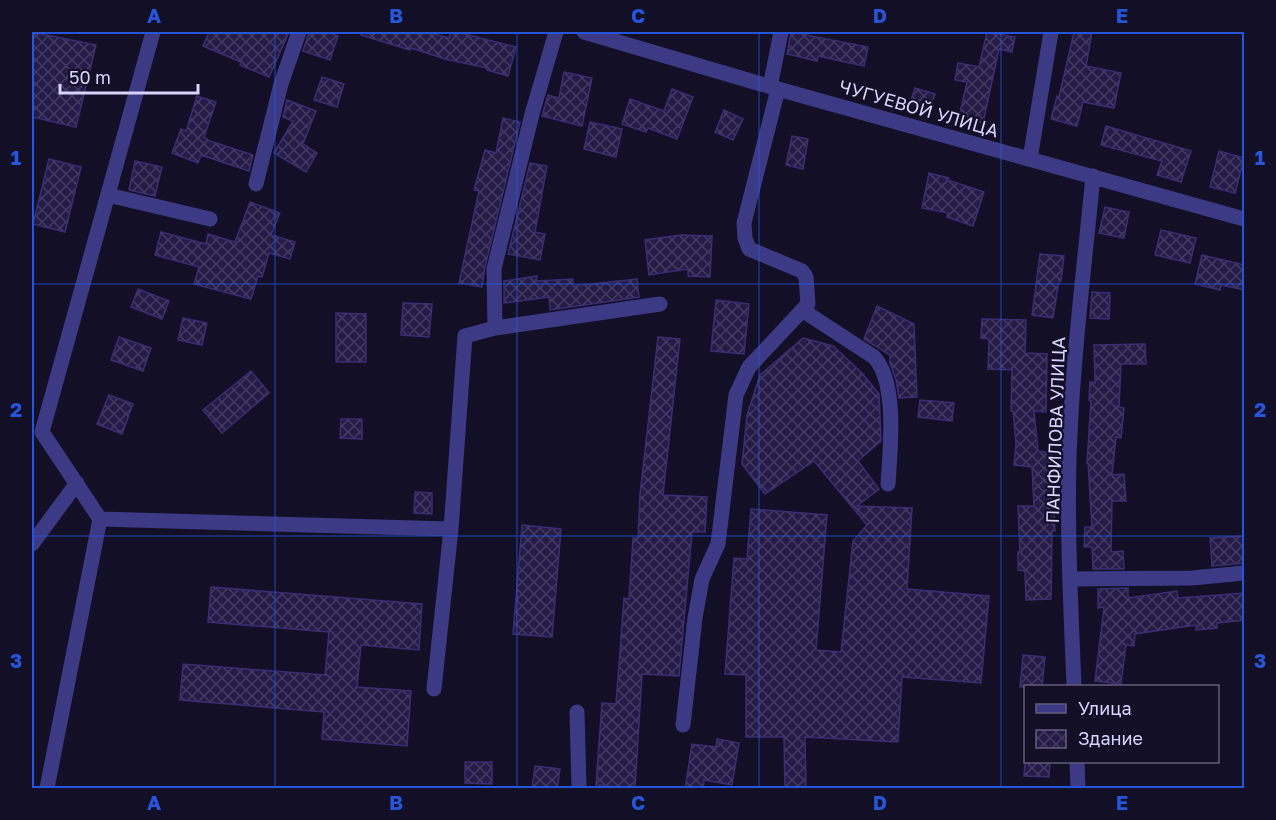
<svg xmlns="http://www.w3.org/2000/svg" width="1276" height="820" viewBox="0 0 1276 820" font-family="'Golos Text',sans-serif">
<style>
.building{fill:url(#building-cross-hatch);stroke:#3b2d73;stroke-width:1.5}
.lines{fill:none;stroke-linecap:round;stroke-linejoin:round}
.minor{stroke:#3d3a85;stroke-width:15}
.grid{fill:none;stroke:#2655da;stroke-width:1.5;stroke-opacity:0.55}
.labels{text-anchor:middle;dominant-baseline:central;stroke-width:4.5;stroke-linejoin:round;paint-order:stroke}
.street-label{font-size:18px;fill:#d9d4ff;stroke:#130f26}
.neatline{fill:none;stroke:#2655da;stroke-width:2}
.grid-label{font-size:20px;text-anchor:middle;font-weight:bold;fill:#2655da}
</style>
<defs>
<pattern id="building-cross-hatch" width="8" height="8" patternUnits="userSpaceOnUse" patternTransform="scale(1.5)"><rect width="8" height="8" fill="#241b47"/><path d="M0 0l8 8M0 8l8-8" fill="none" stroke="#433b63"/></pattern>
</defs>
<rect width="100%" height="100%" fill="#130f26"/>
<!-- building -->
<path class="building" d="M32,32L96,45L76,127L32,117Z
M209,32H289L269,77L240,65L241,62L203,46Z
M309,32H326L338,36L330,60L303,51Z
M362,32H427L449,38L451,32H457L516,47L508,76L487,70V68L445,59L411,48L410,50L361,35Z
M791,32L868,47L864,66L818,56L817,61L787,54Z
M987,32L1015,37L1012,52L999,49L983,123L959,117L967,82L955,80L958,63L979,67Z
M1074,32H1092L1086,66L1121,73L1114,108L1083,102L1077,126L1051,119L1057,96L1059,97Z
M564,72L592,78L582,126L542,116L548,95L559,98Z
M322,77L344,84L337,107L314,100Z
M915,88L935,94L930,109L910,103Z
M672,89L693,97L677,139L648,128L646,132L622,124L630,99L664,111Z
M197,96L216,102L204,137L207,139V140L253,155L249,171L201,155L198,163L172,153L181,129L186,131Z
M287,100L316,111L303,144L317,153L306,172L274,153L293,121L283,117Z
M724,110L743,119L733,140L715,132Z
M503,118L520,122L485,267L482,287L459,283L479,191L474,190L485,150L496,153Z
M590,122L622,129L616,157L584,149Z
M1106,126L1191,151L1181,182L1157,175L1162,161L1101,145Z
M792,136L808,139L803,169L786,165Z
M1219,151L1244,158L1235,193L1210,187Z
M49,159L81,167L65,232L33,224Z
M135,161L162,167L155,196L129,190Z
M530,163L547,166L535,232L545,234L540,260L508,254Z
M929,173L949,178L948,180L984,192L973,226L947,217L948,213L922,208Z
M250,202L280,213L271,235L295,242L290,259L269,253L262,277L258,276L251,299L194,284L199,267L155,255L161,232L206,244L208,234L235,242Z
M1105,207L1129,212L1124,238L1099,233Z
M1161,230L1196,238L1190,263L1155,255Z
M681,235L712,236L710,277L688,276V269L649,275L645,240Z
M1040,254L1064,256L1061,281H1059L1053,318L1032,315Z
M1202,255L1245,265V290L1221,285L1220,290L1195,284Z
M537,276L536,281L573,279V286L637,279L639,297L550,310L549,297L504,303V281Z
M138,289L169,301L162,319L131,307Z
M1092,292L1110,293L1109,319L1090,318Z
M716,300L749,304L744,354L711,351Z
M403,303L432,304L429,337L401,335Z
M877,306L914,324L917,397L899,398L896,380L890,363V355L864,339Z
M336,313L366,314V362H336Z
M183,318L207,323L202,345L178,340Z
M982,319L1026,320L1025,353L1047,354L1046,412L1034,411L1038,451L1052,453L1055,531H1052L1051,599L1026,600L1025,571L1018,570V552H1020L1018,506H1034L1032,467L1014,465L1016,444L1013,411H1011L1012,370L988,369L989,339L981,338Z
M119,337L151,348L143,371L111,360Z
M658,337L680,339L663,495L707,497L705,532H692L679,676L642,674L635,788L596,785L602,703L616,704L624,598L629,599L633,538H638L640,494Z
M803,338L833,346L862,373L879,394L881,441L858,461L879,489L857,506L912,508L907,589L989,596L981,683L902,677L898,742L805,737L806,789H785L784,737H746V675L725,674L734,558L747,559L751,509L827,515L816,650L841,652L853,541L867,525L814,461L765,494L742,464L747,415L760,375Z
M1145,344L1146,364H1121L1119,407L1124,408L1121,438L1116,437L1112,475L1124,474L1126,501H1112L1111,552L1123,551L1124,569H1093L1092,547H1084L1085,527H1092L1088,463H1087L1091,401L1089,400L1090,382L1095,383L1094,345Z
M251,371L269,393L222,433L203,410Z
M109,395L133,404L122,434L97,424Z
M920,400L954,403L952,421L918,417Z
M341,419H362V439L340,438Z
M415,492L432,493V514L414,513Z
M522,525L561,529L552,637L513,634Z
M1245,536V563L1212,566L1210,538Z
M211,587L422,604L419,650L361,645L357,687L411,691L407,746L322,739L324,712L180,700L183,664L325,675L329,632L208,622Z
M1128,588V598L1177,591L1178,598L1245,593V620L1217,623V628L1196,630V625L1135,634L1134,646L1126,645L1121,684L1095,681L1104,607L1098,608V589Z
M1023,655L1045,657L1042,687H1020Z
M717,739L739,743L732,785L704,780L703,789H685L692,744L716,747Z
M465,762H492V784L465,783Z
M1025,762H1050L1049,777L1024,776Z
M535,766L560,769L557,789H532Z"/>
<g class="lines">
<!-- minor -->
<path class="minor" d="M584,32L778,89L1244,219
M770,87L781,32
M1030,159L1051,32
M256,184L281,84L299,32
M108,195L210,219
M802,310L874,357C898,383 890,450 888,484
M495,328L494,269L532,114L556,32
M42,432L153,32
M42,432L100,519L47,788
M100,519L451,529L465,336L495,328L660,304
M32,544L77,483
M1070,579L1192,578L1244,573
M1074,686C1071,611 1067,534 1069,458C1072,364 1084,270 1093,176
M434,689L451,529
M577,712L579,788
M683,725L695,618L702,579L718,544L736,395L749,367L808,304L806,277L802,271L749,249L745,238L744,223L778,89
M1077,762L1078,788"/>
</g>
<!-- grid -->
<path class="grid" d="M275,32V788M517,32V788M759,32V788M1001,32V788M32,284H1244M32,536H1244"/>
<g class="labels">
<!-- street labels -->
<g class="street-label">
<text transform="translate(919 108) rotate(16)">ЧУГУЕВОЙ УЛИЦА</text>
<text transform="translate(1055 430) rotate(-88)">ПАНФИЛОВА УЛИЦА</text>
</g>
</g>
<!-- border -->
<rect width="1276" height="820" fill="none" stroke="#130f26" stroke-width="66"/>
<!-- legend -->
<rect x="1024" y="685" width="195" height="78" fill="#130f26" stroke="#625e7d" stroke-width="1.5"/>
<rect x="1036" y="704" width="30" height="9" fill="#3d3a85" stroke="#625e7d" stroke-width="1.5"/>
<text x="1078" y="715" font-size="18" fill="#d9d4ff">Улица</text>
<rect x="1036" y="730" width="30" height="18" fill="url(#building-cross-hatch)" stroke="#625e7d" stroke-width="1.5"/>
<text x="1078" y="745" font-size="18" fill="#d9d4ff">Здание</text>
<!-- scale -->
<path d="M60 84v9h138v-9" fill="none" stroke="#d9d4ff" stroke-width="3"/>
<text x="69" y="84" font-size="18" fill="#d9d4ff" stroke="#130f26" stroke-width="4.5" paint-order="stroke">50 m</text>
<rect x="33" y="33" width="1210" height="754" class="neatline"/>
<g class="grid-label">
<text x="154" y="23">A</text>
<text x="396" y="23">B</text>
<text x="638" y="23">C</text>
<text x="880" y="23">D</text>
<text x="1122" y="23">E</text>
<text x="16" y="165">1</text>
<text x="1260" y="165">1</text>
<text x="16" y="417">2</text>
<text x="1260" y="417">2</text>
<text x="16" y="668">3</text>
<text x="1260" y="668">3</text>
<text x="154" y="810">A</text>
<text x="396" y="810">B</text>
<text x="638" y="810">C</text>
<text x="880" y="810">D</text>
<text x="1122" y="810">E</text>
</g>
</svg>
